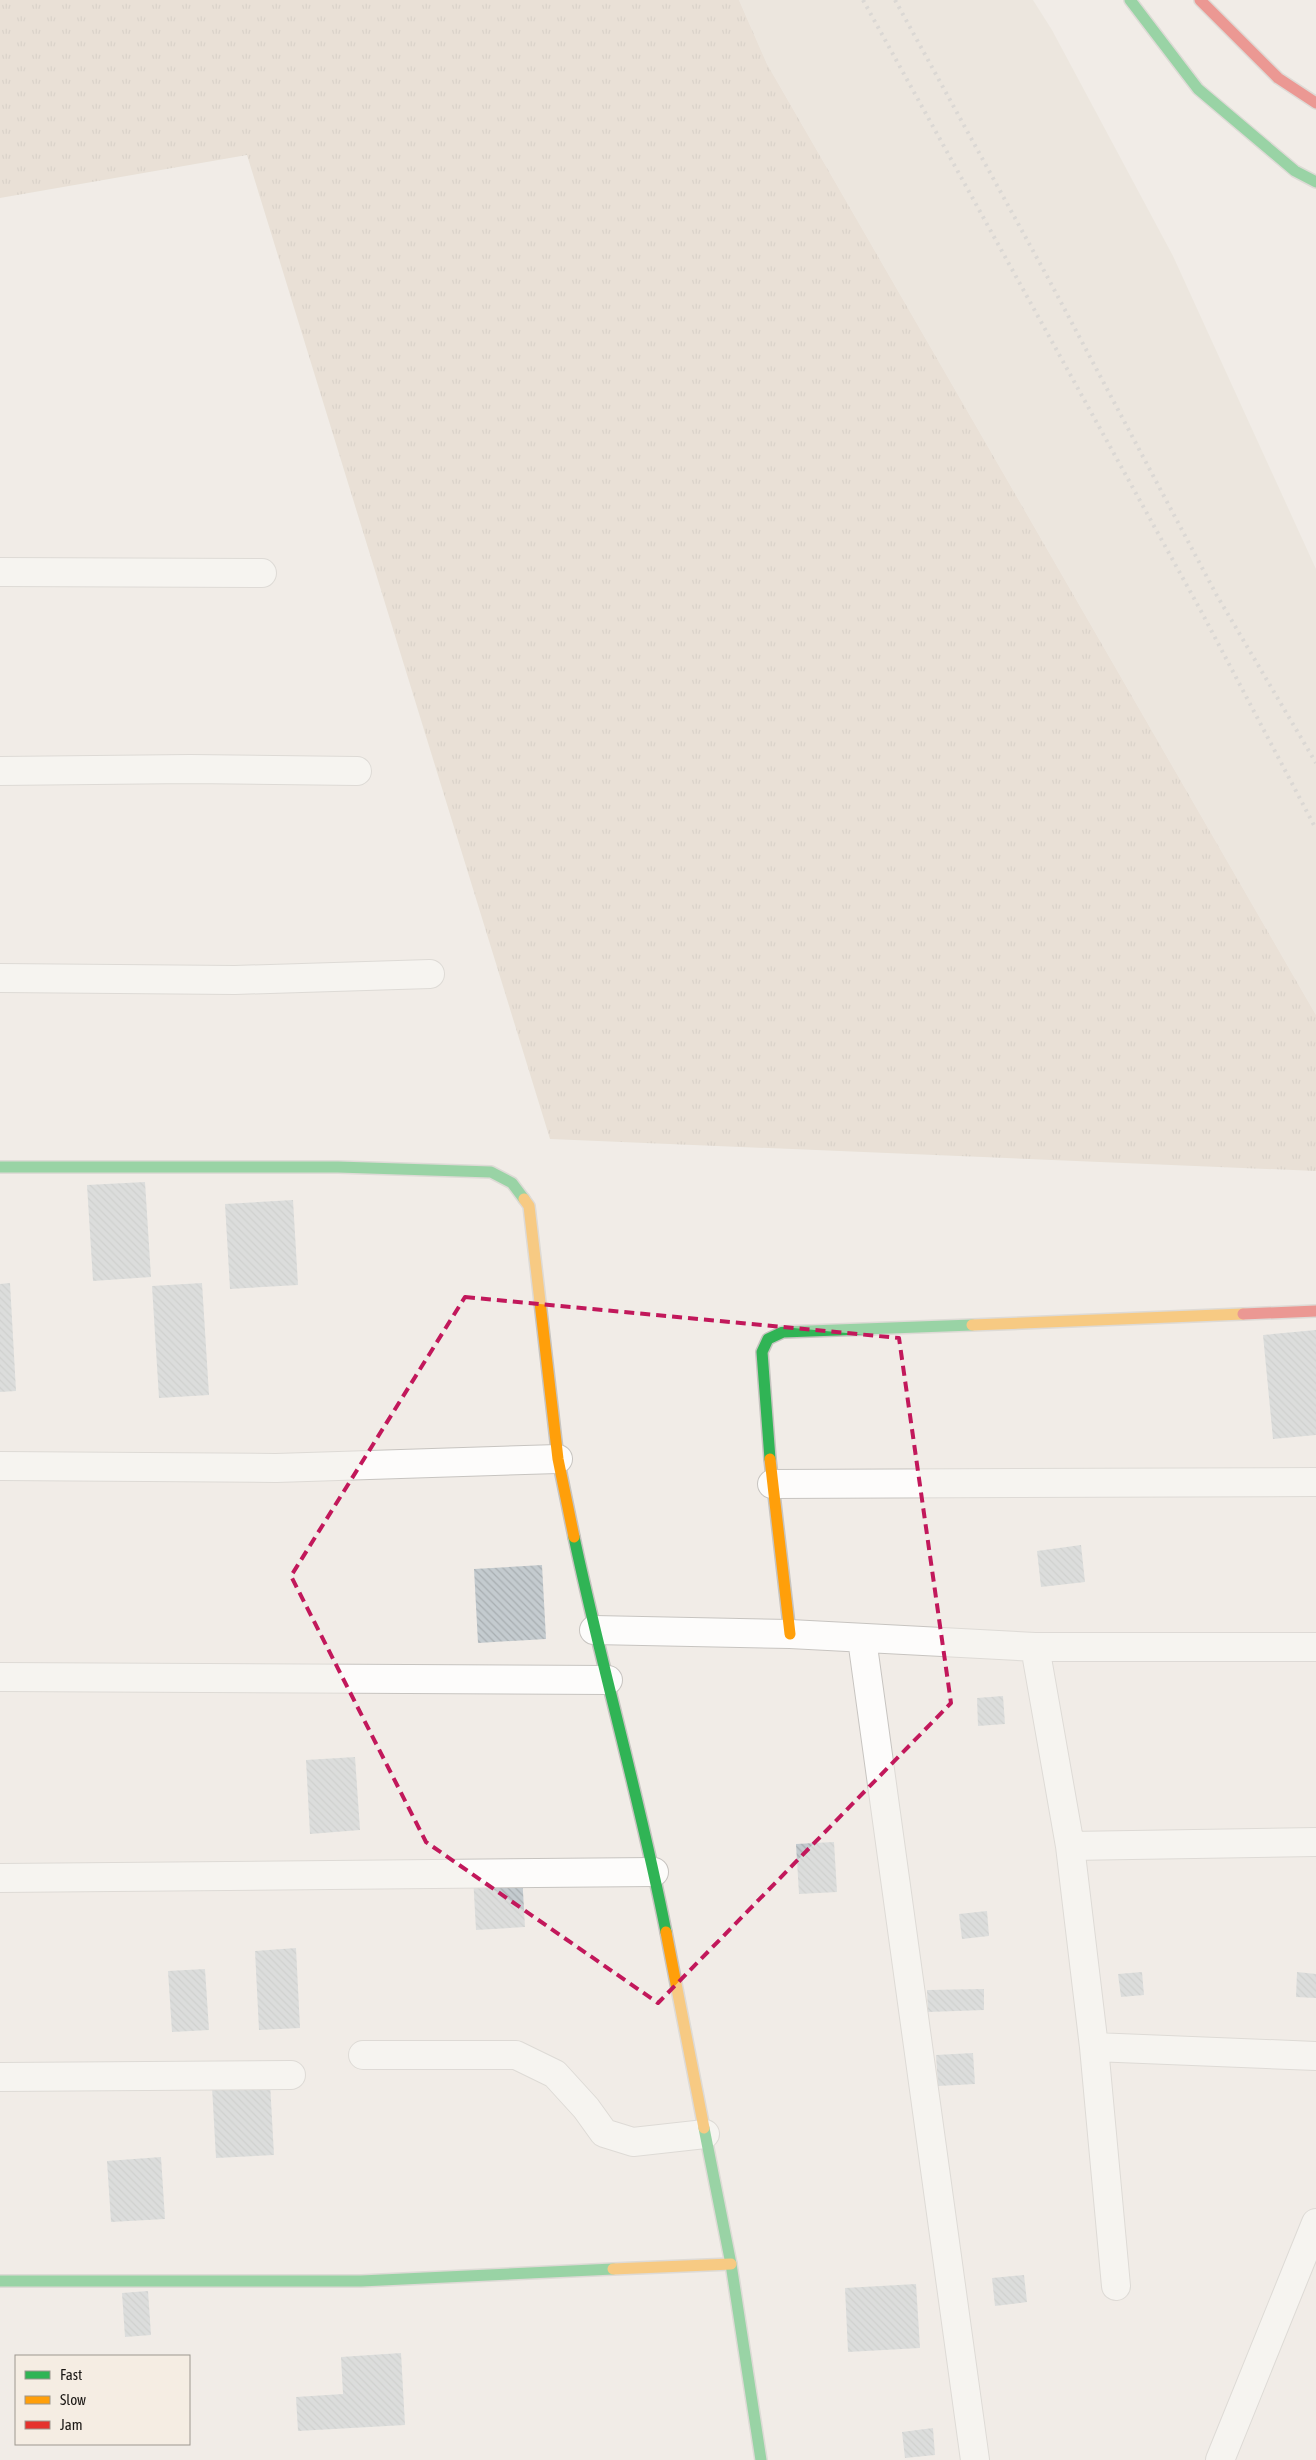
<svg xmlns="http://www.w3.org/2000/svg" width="1316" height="2460" viewBox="0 0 1316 2460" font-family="'Asap Condensed',sans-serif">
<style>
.built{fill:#e7ded3}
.grass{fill:url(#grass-tufts)}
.building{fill:url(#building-back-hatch)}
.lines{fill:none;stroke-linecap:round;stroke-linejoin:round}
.street-casing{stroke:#c7c4c0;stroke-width:30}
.fast-casing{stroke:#c7c4c0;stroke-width:14}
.slow-casing{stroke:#c7c4c0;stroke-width:14}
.jam-casing{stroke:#c7c4c0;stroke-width:14}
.street{stroke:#fdfcfb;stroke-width:28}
.fast{stroke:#30b455;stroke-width:11}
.slow{stroke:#ff9f0a;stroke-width:11}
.jam{stroke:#e5322d;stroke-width:11}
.rail{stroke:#c0bebd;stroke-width:4;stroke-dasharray:2.5 5;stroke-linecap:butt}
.marked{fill:none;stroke:#c2185b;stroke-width:4;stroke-dasharray:10 6;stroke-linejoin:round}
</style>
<defs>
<pattern id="grass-tufts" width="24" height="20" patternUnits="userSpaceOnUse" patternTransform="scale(1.25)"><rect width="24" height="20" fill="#dfd1c2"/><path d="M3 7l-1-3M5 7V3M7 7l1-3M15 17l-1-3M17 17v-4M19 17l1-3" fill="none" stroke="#bfb3a6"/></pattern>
<pattern id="building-back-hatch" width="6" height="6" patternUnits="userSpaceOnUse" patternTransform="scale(1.25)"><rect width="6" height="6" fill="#c4cbcf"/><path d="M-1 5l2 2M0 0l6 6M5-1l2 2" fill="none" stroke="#a8aeb1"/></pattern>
</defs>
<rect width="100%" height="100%" fill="#f1ece7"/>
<!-- built -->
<path class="built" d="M739,0H1033L1052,30L1173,256L1316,569V1015L767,64Z"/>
<!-- grass -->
<path class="grass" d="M0,0H739L767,64L1316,1015V1171L550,1139L247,155L0,198Z"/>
<!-- building -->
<path class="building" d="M145,1182L151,1277L93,1281L87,1185Z
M293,1200L298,1285L230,1289L225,1204Z
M10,1283L16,1391L0,1392V1284Z
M202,1283L209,1395L159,1398L152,1286Z
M1316,1330V1435L1273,1439L1263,1335Z
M1081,1545L1085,1582L1041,1587L1037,1551Z
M542,1565L546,1639L478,1643L474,1569Z
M1003,1696L1005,1724L978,1726L977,1698Z
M355,1757L360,1830L310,1834L306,1760Z
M834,1842L837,1892L799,1894L796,1844Z
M522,1874L525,1927L476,1930L473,1876Z
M987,1911L989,1936L962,1939L959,1914Z
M296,1948L300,2028L259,2030L255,1951Z
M205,1969L209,2030L172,2032L168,1971Z
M1142,1972L1144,1995L1121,1997L1118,1974Z
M1297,1972L1316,1974V1998L1296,1997Z
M984,1989V2010L928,2012L927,1990Z
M973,2053L975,2084L938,2086L936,2055Z
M270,2083L274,2155L216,2158L212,2087Z
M161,2157L165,2219L111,2222L107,2161Z
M1024,2275L1027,2302L995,2306L992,2278Z
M916,2284L920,2348L848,2352L845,2288Z
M148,2291L151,2335L125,2337L122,2293Z
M401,2353L405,2425L298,2431L296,2397L343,2394L341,2357Z
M933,2428L935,2455L905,2458L902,2432Z"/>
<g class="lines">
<defs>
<path id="street" d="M0,572L262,573
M0,771L190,769L357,771
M0,978L235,980L430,974
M0,1466L276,1468L558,1459
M772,1484L1316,1482
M594,1630L790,1634L1035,1647H1316
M862,1639L975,2460
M1035,1647L1070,1846L1094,2047L1116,2286
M0,1677L608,1680
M1070,1846L1316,1842
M0,1878L654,1872
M1094,2047L1316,2056
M363,2055H516L555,2074L586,2108L604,2133L633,2142L705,2134
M0,2077L291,2075
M1220,2460L1316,2223"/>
<path id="fast" d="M1130,0L1198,89L1295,171L1316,182
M0,1167H338L491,1172L512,1183L524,1199
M770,1459L762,1352L768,1339L783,1332L972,1325
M574,1537C602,1669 640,1799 666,1932
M704,2128L731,2264L761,2460
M0,2281H361L613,2269"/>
<path id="slow" d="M524,1199L529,1206L558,1459L574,1537
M972,1325L1243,1314
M770,1459L790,1634
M666,1932L704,2128
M613,2269L731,2264"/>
<path id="jam" d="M1200,0L1278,78L1316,103
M1243,1314L1316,1311"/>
</defs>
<!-- street casing -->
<use href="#street" class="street-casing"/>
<!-- fast casing -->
<use href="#fast" class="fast-casing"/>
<!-- slow casing -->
<use href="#slow" class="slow-casing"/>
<!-- jam casing -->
<use href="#jam" class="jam-casing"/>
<!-- street -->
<use href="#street" class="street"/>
<!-- fast -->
<use href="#fast" class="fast"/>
<!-- slow -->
<use href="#slow" class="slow"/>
<!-- jam -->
<use href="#jam" class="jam"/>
<!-- rail -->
<path class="rail" d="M863,0L1201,611L1316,829
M895,0L1048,278L1216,594L1316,763"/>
</g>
<!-- marked area -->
<path d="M0 0H1316V2460H0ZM465,1297L899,1338L951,1703L658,2003L426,1842L291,1576Z" fill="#f1ece7" fill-opacity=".55" fill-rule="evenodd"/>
<path class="marked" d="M465,1297L899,1338L951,1703L658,2003L426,1842L291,1576Z"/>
<!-- legend -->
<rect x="15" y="2355" width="175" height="90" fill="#f5ede3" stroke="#9d9790"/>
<rect x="25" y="2371" width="25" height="8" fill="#30b455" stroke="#9d9790"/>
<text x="60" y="2380" font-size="15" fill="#1a1714">Fast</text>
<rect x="25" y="2396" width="25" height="8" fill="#ff9f0a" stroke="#9d9790"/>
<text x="60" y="2405" font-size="15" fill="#1a1714">Slow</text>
<rect x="25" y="2421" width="25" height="8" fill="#e5322d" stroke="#9d9790"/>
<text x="60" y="2430" font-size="15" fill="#1a1714">Jam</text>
</svg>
